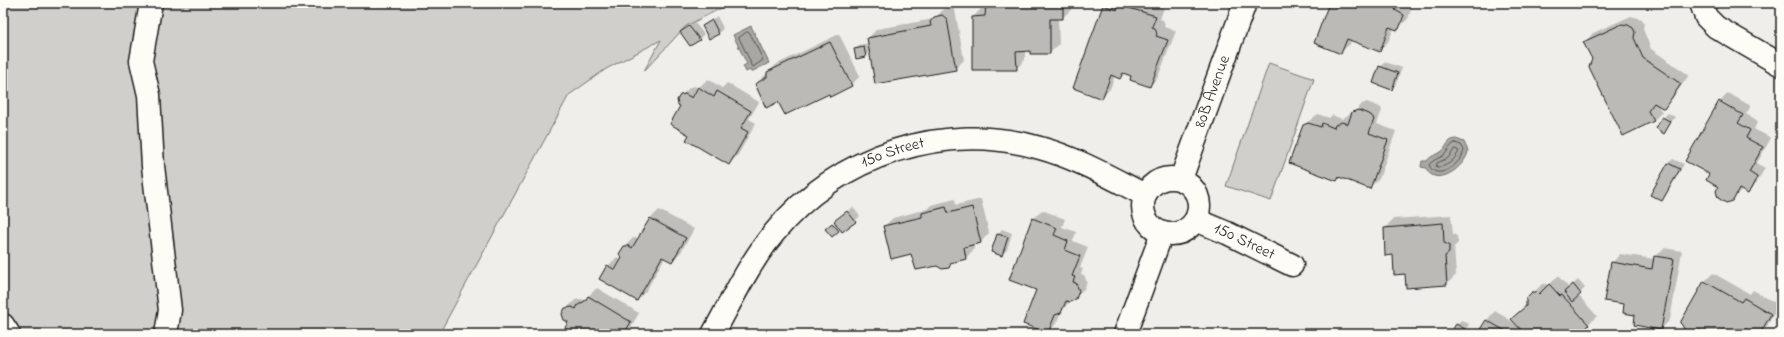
<svg xmlns="http://www.w3.org/2000/svg" width="1784" height="337" viewBox="0 0 1784 337" font-family="'Indie Flower',sans-serif">
<style>
.green{fill:#d0cfcc;stroke:#767674}
.water{fill:#a8a7a3;stroke:#706f6d}
.shadow{fill:#0003}
.lines{fill:none;stroke-linecap:round;stroke-linejoin:round}
.shore{stroke:#545452;stroke-width:1}
.building{fill:#bbbab6;stroke:#1c1c1c}
.minor-casing{stroke:#1c1c1c;stroke-width:25}
.minor{stroke:#fdfcf7;stroke-width:22}
.labels{text-anchor:middle;dominant-baseline:central;stroke-width:3;stroke-linejoin:round;paint-order:stroke}
.street-label{font-size:16px;fill:#1c1c1c;stroke:#fdfcf7}
</style>
<rect width="100%" height="100%" fill="#f0eeea"/>
<filter id="ink" filterUnits="userSpaceOnUse"><feTurbulence type="fractalNoise" baseFrequency=".025" numOctaves="2"/><feDisplacementMap in="SourceGraphic" scale="8" xChannelSelector="R" yChannelSelector="G"/><feConvolveMatrix kernelMatrix="1 2 1 2 8 2 1 2 1" color-interpolation-filters="sRGB"/></filter>
<g filter="url(#ink)">
<!-- green -->
<path class="green" d="M3,3H731L686,26L644,71L661,40L606,69L569,95L439,334H3Z
M1269,63L1314,79L1271,201L1226,186Z"/>
<!-- water -->
<path class="water" d="M751,26L769,63L751,72L750,70L746,72L743,66L747,64L733,35Z
M1456,139L1464,142L1468,151C1466,167 1435,189 1426,168L1421,167L1422,161H1427C1431,155 1435,156 1441,152C1448,147 1446,140 1456,139Z"/>
<!-- shadow -->
<path class="shadow" d="M986,3H1071V10L1062,18H1058L1059,44L1050,53L1025,51V60L1016,69L973,17L981,9L986,8Z
M1106,3H1151L1164,8L1160,19L1163,20L1165,24L1164,27L1176,31L1158,77L1150,86L1125,73L1120,78L1115,76L1110,89L1102,97L1074,87L1104,5Z
M1331,3H1406L1412,6L1408,19L1398,28H1394L1388,42L1380,50L1351,40L1350,44L1341,52Z
M951,7L955,10L964,60L955,69L871,51L865,56L855,50L859,45L869,43L868,38L877,29L934,19L944,9Z
M717,16L723,28L719,33L703,26Z
M1631,16L1642,19L1644,23L1643,29L1651,49L1689,75L1672,99L1663,108L1657,104L1662,112L1653,121L1593,59L1585,42L1593,33Z
M694,22L704,34L699,39L681,32Z
M839,34L860,76L851,85L829,92L779,101L756,84L777,64Z
M1385,62L1402,68L1396,84L1392,89L1380,67Z
M708,79L722,88L727,83L759,102L749,119L756,123L738,155L729,164L690,134L682,106L681,96L690,87L695,86L698,88Z
M1728,93L1751,106L1746,114L1758,121L1754,129L1771,138L1757,163L1765,168L1756,184L1748,193L1742,190L1732,200L1719,187L1710,174L1720,102Z
M1367,102L1380,107L1382,110L1377,124L1396,131L1379,179L1370,187L1340,177L1337,179L1304,125L1318,114L1329,118L1332,115L1342,119L1351,113L1353,114L1362,104Z
M1668,113L1675,117L1664,132L1663,118Z
M1673,159L1684,164L1666,195L1661,200L1668,163Z
M955,199L956,205L981,199L989,233L981,242L973,244L974,249L966,258L954,261L948,267L912,252L884,226L893,218L927,209L931,205Z
M853,207L860,216L855,221L841,228L832,235L827,229Z
M659,210L694,229L681,252L672,261L665,257L646,291L637,300L608,266L617,257L622,260L624,247L633,238H639L651,218Z
M1042,210L1065,219L1062,227L1076,232L1073,241L1088,247L1080,268L1083,269L1081,274L1084,275L1087,282L1084,289L1071,300L1061,312L1056,324L1048,332L1037,290L1033,219Z
M1451,215L1453,234L1457,236L1458,243L1454,247L1456,275L1447,284L1406,273L1394,254L1385,228L1393,219Z
M1002,229L1012,233L1007,250L1002,254L998,234Z
M1664,248L1682,251L1670,320L1661,329L1636,314L1625,304L1612,263L1620,254L1655,259V257Z
M1713,273L1750,294L1753,290L1779,305L1767,326L1759,334L1749,330L1746,334H1708L1705,281Z
M1558,276L1569,288L1578,280L1585,288L1578,295L1597,316L1578,334H1526L1524,332L1523,334H1479L1487,320L1495,311L1515,323L1527,305L1533,293L1542,284H1546L1548,286Z
M597,288L639,313L627,334H563L570,322L566,309L575,300L581,299L584,300Z
M1461,320L1469,324L1464,334H1451Z
M1225,330L1235,334H1221Z"/>
<g class="lines">
<!-- shore -->
<path class="shore" d="M747,32L750,33L763,60L753,67L751,66L750,61L739,38Z
M1455,143L1461,145L1464,150C1462,163 1437,183 1429,165C1434,158 1441,159 1446,153C1449,149 1450,145 1455,143Z
M1455,149L1459,151C1455,160 1446,168 1436,167L1437,163L1448,158Z"/>
</g>
<!-- building -->
<path class="building" d="M986,3H1063V19H1050V54H1030V51L1016,52L1017,70H972V17L985,16Z
M1329,3L1338,7L1339,3H1398L1395,10L1404,15L1399,29L1397,30L1389,27L1380,52L1347,39L1341,54L1314,43Z
M1103,5L1117,10L1119,5L1156,16L1152,27L1155,28L1157,34L1156,36L1168,40L1150,87L1130,80L1131,76L1123,73L1120,79L1111,75L1102,99L1073,88Z
M942,15L947,19L956,70L875,84L867,38L931,26L930,22L934,17Z
M712,20L719,34L709,39L702,26Z
M1622,24L1628,25L1633,28L1635,32L1634,38L1643,58L1681,84L1664,109L1654,103L1648,111L1654,121L1623,136L1589,67L1592,59L1583,42Z
M689,26L700,40L690,46L680,32Z
M830,42L852,86L830,97L829,94L785,115L778,102L766,108L755,84L767,77V72Z
M864,47L866,57L856,59L854,49Z
M1379,66L1398,73L1392,90L1373,83Z
M698,87L714,97L717,91L751,111L741,128L748,132L729,165L686,140L689,135L670,124L680,106L678,105L677,100L680,95L685,94L692,98Z
M1719,101L1743,115L1738,123L1750,130L1746,138L1763,147L1749,172L1757,177L1748,194L1739,189L1733,201L1726,203L1718,198L1716,191L1718,187L1706,180L1709,174L1685,161Z
M1358,110L1371,115L1374,119L1369,133L1388,140L1370,189L1339,177L1337,181L1289,163L1303,125L1308,123L1321,127L1322,123L1334,128L1335,125L1342,122L1348,124L1352,112Z
M1662,117L1671,122L1664,134L1656,128Z
M1668,163L1680,169L1662,201L1650,195Z
M946,207L948,213L972,207L981,243L964,247L966,259L951,263L949,268L942,269L937,266L916,270L911,254L891,259L883,226L922,217V213Z
M847,211L856,222L842,232L834,221Z
M650,218L686,238L672,262L662,257L637,301L599,279L607,265L615,270L622,258L619,254L624,246H629L632,248Z
M1032,218L1057,228L1054,235L1068,241L1065,250L1080,256L1072,276L1075,277L1073,282L1076,283L1079,291L1076,299L1070,302L1066,301L1061,313L1055,315L1048,333L1023,324L1036,290L1009,280Z
M832,223L839,231L832,237L825,229Z
M1443,223L1444,243L1449,245V253L1445,256L1447,285L1406,288L1405,274L1394,275L1393,255L1385,256L1384,228Z
M997,234L1008,237L1002,256L991,252Z
M1654,256L1674,259L1661,330L1634,325L1635,315L1623,313L1624,304L1604,301L1611,262L1652,269Z
M1704,281L1741,302L1744,298L1771,314L1760,334H1754L1746,329L1743,334H1706L1699,330L1698,333H1691L1684,329L1682,325L1680,323Z
M1549,284L1560,296L1562,295L1589,325L1580,334H1525L1511,319L1526,306V298L1532,292H1537L1539,294Z
M1573,284L1581,294L1572,302L1564,292Z
M588,296L631,322L624,334H562L568,322L564,320L562,314L565,308L572,307L576,309L578,305L585,301Z
M1486,320L1511,334H1477Z
M1456,324L1465,329L1463,334H1450Z"/>
<g class="lines">
<defs>
<g id="minor">
<path d="M151,3L141,61L149,95L153,166L170,310L166,334"/>
<path d="M1701,3L1706,17L1716,27L1781,65"/>
<circle cx="1171" cy="206" r="28"/>
<path id="s1" d="M1181,179L1245,3"/>
<path id="s2" d="M1196,220L1227,233L1292,265"/>
<path d="M3,325L9,334"/>
<path id="s3" d="M713,334C732,300 749,263 774,233C837,155 944,120 1040,148C1077,158 1111,178 1145,195"/>
<path d="M1125,334L1162,233"/>
</g>
</defs>
<!-- minor casing -->
<use href="#minor" class="minor-casing"/>
<!-- minor -->
<use href="#minor" class="minor"/>
</g>
</g>
<g class="labels">
<!-- street labels -->
<g class="street-label">
<text stroke="none"><textPath href="#s1" startOffset="93">80B Avenue</textPath></text>
<text stroke="none"><textPath href="#s3" startOffset="264">150 Street</textPath></text>
<text stroke="none"><textPath href="#s2" startOffset="53">150 Street</textPath></text>
</g>
</g>
<!-- margin -->
<rect width="1784" height="337" fill="none" stroke="#fdfcf7" stroke-width="16"/>
<rect x="8" y="8" width="1768" height="321" fill="none" stroke="#1c1c1c" stroke-width="1.5" filter="url(#ink)"/>
</svg>
